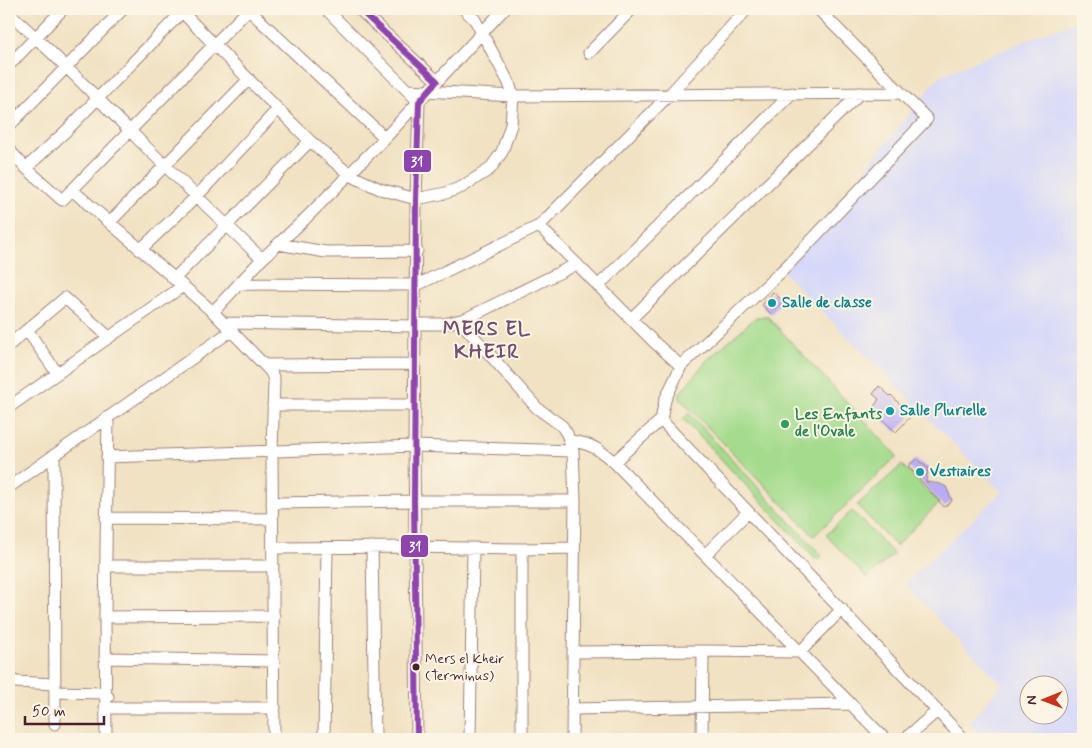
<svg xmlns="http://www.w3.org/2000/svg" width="1092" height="748" viewBox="0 0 1092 748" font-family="Mynerve,sans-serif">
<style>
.built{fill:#d5d8f9;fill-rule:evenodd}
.green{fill:#a4db8d;stroke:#777d5c}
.building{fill:#b9abf6}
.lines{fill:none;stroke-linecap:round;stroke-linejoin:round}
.minor-casing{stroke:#9e8077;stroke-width:13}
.minor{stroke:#fff;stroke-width:11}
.bus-1-casing{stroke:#fcf5e5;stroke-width:10}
.bus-1{stroke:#8e44ad;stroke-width:6}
.culture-dot{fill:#0f9aa8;stroke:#fcf5e5;stroke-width:2}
.leisure-dot{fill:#2e9e5b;stroke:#fcf5e5;stroke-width:2}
.bus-dot{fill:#4a1f2b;stroke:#fcf5e5;stroke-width:2}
.labels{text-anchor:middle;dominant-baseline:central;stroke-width:4;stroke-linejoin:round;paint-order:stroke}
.bus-label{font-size:14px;fill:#4a1f2b;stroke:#fcf5e5;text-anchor:start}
.culture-label{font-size:15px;font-weight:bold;fill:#0d838f;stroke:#fcf5e5;text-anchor:start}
.leisure-label{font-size:15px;font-weight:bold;fill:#27864d;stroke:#fcf5e5;text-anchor:start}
.district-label{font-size:20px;font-weight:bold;letter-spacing:1px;fill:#715072;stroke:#fcf5e5}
.line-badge{stroke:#fcf5e5;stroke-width:2}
.badge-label{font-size:14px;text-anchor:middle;font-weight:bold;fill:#fff}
</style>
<rect width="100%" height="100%" fill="#fcf5e5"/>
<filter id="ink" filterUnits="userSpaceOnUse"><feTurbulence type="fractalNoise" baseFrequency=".02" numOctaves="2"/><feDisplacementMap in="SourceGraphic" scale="10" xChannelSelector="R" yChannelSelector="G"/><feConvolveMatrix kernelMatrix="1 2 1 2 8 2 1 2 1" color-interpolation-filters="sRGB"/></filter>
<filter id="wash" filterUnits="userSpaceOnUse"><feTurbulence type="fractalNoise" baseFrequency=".0096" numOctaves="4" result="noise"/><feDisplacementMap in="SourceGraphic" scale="20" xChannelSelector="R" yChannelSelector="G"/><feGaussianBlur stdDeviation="1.12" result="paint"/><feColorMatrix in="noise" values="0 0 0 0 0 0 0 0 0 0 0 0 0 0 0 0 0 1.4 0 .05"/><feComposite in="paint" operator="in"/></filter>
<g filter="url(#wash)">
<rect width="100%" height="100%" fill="#f1e2c3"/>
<!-- built -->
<path class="built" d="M1083,18V739H985L969,723L1002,684L905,584L1002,492L783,272L941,75ZM1030,686H1060V716H1030Z"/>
<!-- green -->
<path class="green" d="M756,317H768L897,456L814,536L680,399V393L706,361Z
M689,413L822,556L817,560L683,419Z
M902,465L939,503L896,546L857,505Z
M852,511L894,554L867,578L826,535Z"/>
<g id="blocks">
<!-- building -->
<path class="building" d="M773,292L783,301L771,314L762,305Z
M879,386L890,396L891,395L911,416L896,432L876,414L874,407L879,399L873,394Z
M916,459L928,468L926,482L940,484L946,487L952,501L944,507L908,466Z"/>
</g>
</g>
<g filter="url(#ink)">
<use href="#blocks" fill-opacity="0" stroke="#9e8077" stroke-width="1"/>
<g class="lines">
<defs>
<path id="minor" d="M179,9L278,109L310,141L350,175L380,189L416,199L446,193L462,187L490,169L502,152L511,125L513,96L509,83L475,20L464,9
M248,9L385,138
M326,9L419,102L416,199L414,446L417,739
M359,9L437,81
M818,9L927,119L785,268L681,366L665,400L661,420L964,739
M9,13C52,51 91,92 131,132C174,175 218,217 262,259
M589,53L632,9
M9,65L63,9
M408,90L513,96L900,93
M9,126L123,9
M9,150L26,168L62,200L72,190L213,312L271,372L274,380L272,452L274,739
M26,168L67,130L182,12
M72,190L249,9
M110,222L249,79
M539,226L655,343L681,366
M278,244L326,252L417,251
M140,250L197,196L278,109
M174,279L310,141
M239,284L417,285L539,226L670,94L747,9
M598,286L792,93
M213,312L262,259L304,220L385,138L504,9
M631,319L860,93
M460,321L537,408L562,426L567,434L573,451L575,501L572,739
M224,323L416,326
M416,324H444L465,319L577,264
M27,330L57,373
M9,345L65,298L109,337
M266,365L415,364
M273,405H415
M9,407L183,286
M570,441C590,443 599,449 614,462L885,739
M54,455L55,724
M107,457L414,446L573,451
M614,462L661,420
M9,487L231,331
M272,503L414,501H575
M106,518L272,519
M372,547L375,739
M273,548L414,547L522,549L574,548
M705,555L748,512
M106,566H273
M105,617L274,616
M703,651L800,652L842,609
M573,652L703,651L702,739
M105,658L274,661
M9,677L15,682L55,684
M55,692L105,693L108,697
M105,708H275
M572,709L850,704
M106,739L105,617L108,417
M324,739L327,548
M470,739L473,548
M522,739V549
M905,739L937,711"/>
</defs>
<!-- minor casing -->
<use href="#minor" class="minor-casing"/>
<!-- minor -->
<use href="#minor" class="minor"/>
<defs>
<path id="bus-1" d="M359,9L437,81L419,102L416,199L414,501L417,739"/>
</defs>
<!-- bus-1 casing -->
<use href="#bus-1" class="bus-1-casing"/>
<!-- bus-1 -->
<use href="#bus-1" class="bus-1"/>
</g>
</g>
<!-- markers -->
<g class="culture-dot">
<circle cx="772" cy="303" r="5"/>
<circle cx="890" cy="411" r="5"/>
<circle cx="920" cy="472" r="5"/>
</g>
<circle class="leisure-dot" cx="785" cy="424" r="5"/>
<circle class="bus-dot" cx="416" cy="667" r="4.5"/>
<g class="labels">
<!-- bus labels -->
<g class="bus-label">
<text x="425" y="659">Mers el Kheir<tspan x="425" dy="17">(Terminus)</tspan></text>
</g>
<!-- culture labels -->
<g class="culture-label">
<text x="782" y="303">Salle de classe</text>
<text x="900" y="411">Salle Plurielle</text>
<text x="930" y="472">Vestiaires</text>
</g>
<!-- leisure labels -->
<g class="leisure-label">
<text x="795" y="415">Les Enfants<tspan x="795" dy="17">de l'Ovale</tspan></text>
</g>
<!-- district labels -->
<g class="district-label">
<text x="487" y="329">MERS EL<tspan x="487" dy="23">KHEIR</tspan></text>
</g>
</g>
<g class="line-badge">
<rect x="403" y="149" width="29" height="24" rx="5" fill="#8e44ad"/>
<rect x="400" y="534" width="29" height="24" rx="5" fill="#8e44ad"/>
</g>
<g class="badge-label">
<text x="417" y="166">31</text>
<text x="415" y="551">31</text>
</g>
<!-- margin -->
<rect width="1092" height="748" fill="none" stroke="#fcf5e5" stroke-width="30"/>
<!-- north arrow -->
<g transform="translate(1044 700) rotate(269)"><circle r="24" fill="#fcf5e5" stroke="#b59f9b"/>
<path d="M0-4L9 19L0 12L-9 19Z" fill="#c8321e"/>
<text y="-8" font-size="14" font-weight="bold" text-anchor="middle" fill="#4a1f2b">N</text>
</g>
<!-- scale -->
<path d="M25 716v8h79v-8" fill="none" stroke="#4a1f2b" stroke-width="2.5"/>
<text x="32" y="716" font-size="15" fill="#4a1f2b" stroke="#fcf5e5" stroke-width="4" paint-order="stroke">50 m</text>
</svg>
